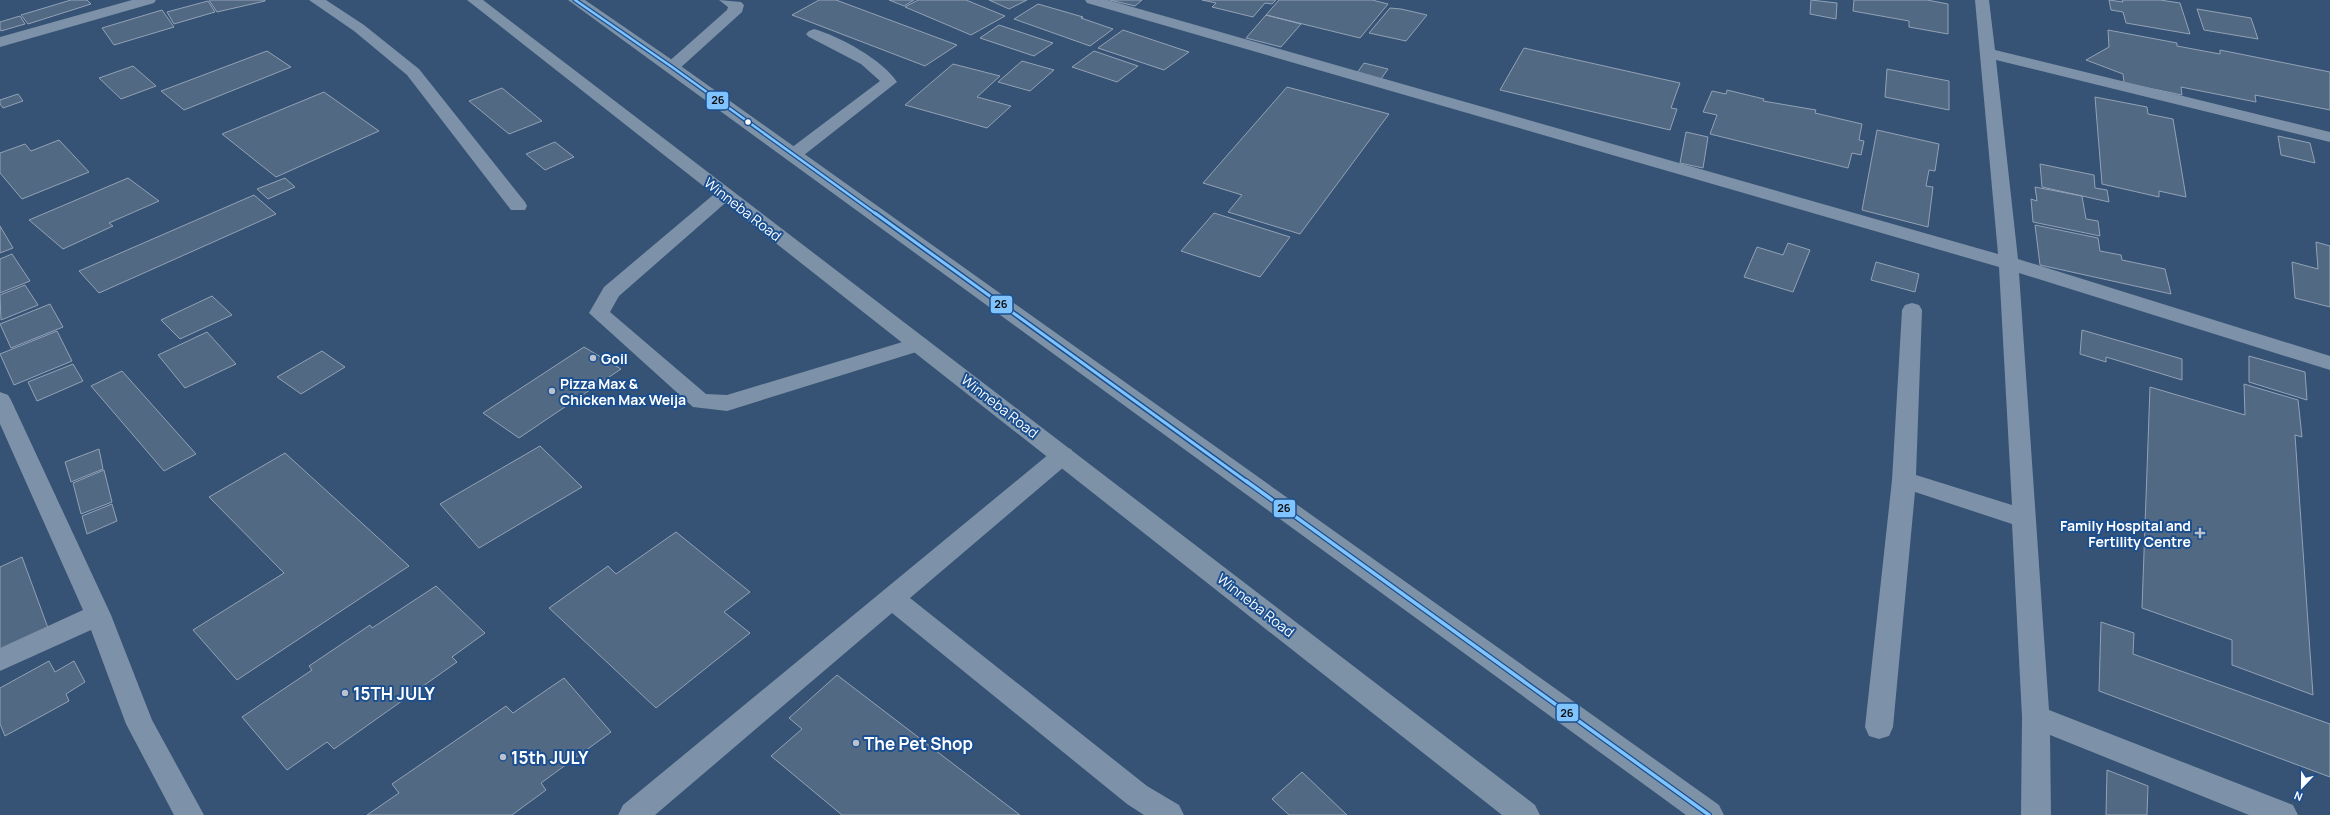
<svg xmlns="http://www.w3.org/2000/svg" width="2330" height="815" viewBox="0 0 2330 815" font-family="Manrope,sans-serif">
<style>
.building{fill:#526984;stroke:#92a2b6}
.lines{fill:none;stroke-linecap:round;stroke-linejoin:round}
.minor{fill:#7d92a8;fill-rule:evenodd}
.highway{fill:#7e92a7;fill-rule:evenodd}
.bus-1-far2-casing{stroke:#1b4f8f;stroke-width:5}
.bus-1-far1-casing{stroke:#1b4f8f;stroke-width:6}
.bus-1-casing{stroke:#1b4f8f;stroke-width:6}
.bus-1-far2{stroke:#80c4ff;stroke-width:2.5}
.bus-1-far1{stroke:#80c4ff;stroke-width:3}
.bus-1{stroke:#80c4ff;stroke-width:3.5}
.bus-dot{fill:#fff;stroke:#1b4f8f;stroke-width:1.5}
.poi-dot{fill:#b9c2ce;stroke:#1b4f8f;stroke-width:1.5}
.labels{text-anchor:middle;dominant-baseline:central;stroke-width:4;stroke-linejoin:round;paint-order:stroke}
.street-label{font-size:14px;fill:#fff;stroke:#1b4f8f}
.poi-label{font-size:14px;font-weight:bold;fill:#fff;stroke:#1b4f8f;text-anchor:start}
.near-poi-label{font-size:17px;font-weight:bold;fill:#fff;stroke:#1b4f8f;text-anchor:start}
.line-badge{stroke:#1b4f8f;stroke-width:1.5}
.pale-badge-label{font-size:11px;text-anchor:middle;font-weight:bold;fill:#111}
</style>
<rect width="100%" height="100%" fill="#365274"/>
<!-- building -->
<path class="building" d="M71,0H87L91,4L28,24L21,15Z
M209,0H265V1L217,12Z
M819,0H836L957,45L925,66L792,15Z
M889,0H914L904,6Z
M918,0H966L1005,16L971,35L905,7Z
M989,0H1027L1009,9Z
M1110,0H1142L1135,6Z
M1202,0H1276L1272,4L1265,3L1253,17L1212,7L1216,3Z
M1279,0H1372L1388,4L1360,38L1266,15Z
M1811,0L1837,3L1836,19L1810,14Z
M1854,0H1927L1948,4V34L1909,27V21L1853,11Z
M2109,0L2123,2L2122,0H2160L2180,3L2190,34L2126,23L2123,12L2111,10Z
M208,1L215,12L174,24L167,12Z
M1038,4L1083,17L1081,18L1113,29L1090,46L1014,19Z
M1390,8L1401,9L1427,15L1406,41L1369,33Z
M2197,9L2251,18L2258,39L2204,30Z
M162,10L174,27L114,45L102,28Z
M1266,15L1301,24L1281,47L1246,38Z
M20,16L25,24L1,31L0,29V22Z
M999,25L1053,43L1034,56L980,38Z
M1123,30L1189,52L1164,70L1098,48Z
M2108,30L2177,43V46L2220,54V50L2330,72V110L2255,95L2256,102L2181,87L2182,95L2124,83L2123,74L2086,60L2109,47Z
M1524,48L1680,83L1671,108L1677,109L1670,130L1500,90Z
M267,51L291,67L184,110L161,91Z
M1094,51L1138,66L1117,82L1072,67Z
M1022,61L1054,70L1030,91L998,82Z
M1364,63L1388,69L1381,79L1357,73Z
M953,64L1000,76L977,97L1011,106L987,128L905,105Z
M133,66L156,86L121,99L99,78Z
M1887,69L1949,81V110L1885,97Z
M1287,87L1389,114L1300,234L1228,212L1242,195L1203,183Z
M502,88L542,121L509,134L469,101Z
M1727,90L1764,99L1763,101L1816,110L1815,113L1862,124L1859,140L1864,141L1861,155L1852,153L1848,168L1710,134L1717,115L1703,112L1712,91L1726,94Z
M324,92L379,131L276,177L222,134Z
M18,94L23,101L3,108L0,104V100Z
M2095,97L2147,107L2148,114L2173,119L2186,197L2159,191V197L2102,184Z
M1877,130L1939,144L1935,171L1929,170L1926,186L1933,187L1928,227L1862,210Z
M1686,132L1708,137L1703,168L1680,163Z
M2278,136L2310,143L2315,163L2281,155Z
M59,140L89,172L22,199L0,173V153L25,144L31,151Z
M555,142L574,157L545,170L526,154Z
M2040,164L2094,175L2095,188L2107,190L2109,202L2042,187Z
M128,178L159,201L109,223L113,226L63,249L29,220Z
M285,178L295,187L268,199L257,189Z
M2035,187L2082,196L2086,219L2098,221L2100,236L2033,222L2031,199L2037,201Z
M254,195L276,214L99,293L79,271Z
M1214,213L1290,237L1260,277L1181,251Z
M2035,225L2098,238L2100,251L2121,255L2122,260L2165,269L2171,294L2040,265Z
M0,226L13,248L0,253Z
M2316,242L2330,246V307L2295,298L2292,262L2318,269Z
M1788,243L1810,250L1793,292L1744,277L1757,247L1783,255Z
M12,254L30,281L0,293V259Z
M1876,262L1919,274L1915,292L1871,280Z
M25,285L38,305L1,320L0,295Z
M212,296L232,315L180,339L161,320Z
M50,304L63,327L11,348L0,324Z
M2082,330L2182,359V380L2106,357V362L2080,354Z
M57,331L72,361L14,385L0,354Z
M207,332L236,364L185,388L158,355Z
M584,347L621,369L519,438L483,413Z
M322,351L345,367L301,394L277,377Z
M2249,356L2305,372L2307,400L2249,382Z
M73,364L83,381L37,401L28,382Z
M122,371L196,454L164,471L91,386Z
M2244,384L2298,400L2302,437L2295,435L2313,695L2232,665V640L2142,608L2150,387L2245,415Z
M540,446L582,487L479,548L440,504Z
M99,449L103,469L71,482L65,462Z
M285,453L409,566L237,680L193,630L284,573L209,497Z
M104,470L112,502L81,514L73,483Z
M112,504L117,521L87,534L82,516Z
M676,532L750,592L724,612L750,633L656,708L549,608L608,566L616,574Z
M22,557L48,628L0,651V567Z
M436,586L485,633L452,657L457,662L334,749L327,742L287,770L242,717L312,670L309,666L370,625L372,628Z
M2101,622L2134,633L2133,654L2330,724V777L2099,691Z
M49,661L55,672L74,661L85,682L66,694L69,701L5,736L0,724V688Z
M837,675L1020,815H842L771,756L802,729L789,718Z
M564,678L611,732L541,783L546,790L512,815H367L399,793L392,784L506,706L513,713Z
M2107,770L2148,786L2147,815H2106Z
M1302,772L1347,815H1289L1272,799Z"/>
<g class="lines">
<!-- minor -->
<path class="minor" d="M132,0H156L154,3L0,47V37Z
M309,0H326L364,25L419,69L525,202L527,206L525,210H511L407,75L354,31Z
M719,0L741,2L744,5L742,12L678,70H666L664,67L666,64L727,10L728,7Z
M1085,0H1108L1998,254L1975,0H1989L1995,50L2330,132V142L1996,60L2018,259L2330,356V370L2019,273L2049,710L2293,805L2298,815H2249L2050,735L2051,815H2021L2022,717L2012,524L1915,492L1893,727L1889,736L1879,739L1869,736L1865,727L1892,480L1902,310L1905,305L1912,303L1919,305L1922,310L1916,475L2012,505L1999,267L1087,3Z
M814,29C839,36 883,60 897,82L799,159H787L784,155L787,151L880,81L861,64L809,37L806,34L809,31Z
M725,189L731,190L734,194L731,198L619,296L610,312L706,394L727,395L919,337L926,339L929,344L926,349L727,411L693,407L589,313L604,287L719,190Z
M0,392L8,395L11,400L111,615L152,720L204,815H174L126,724L91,630L0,671V648L83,610L0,424Z
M1063,447L1071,449L1074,455L1071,461L910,598L1147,786L1179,805L1184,815H1144L1127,804L892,613L655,815H618L623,805L1055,449Z"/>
<!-- highway -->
<path class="highway" d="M467,0H483L1535,805L1540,815H1502Z
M568,0H585L678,64L1719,805L1724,815H1686Z"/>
<defs>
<path id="bus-1-far2" d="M575,0L672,67L876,214"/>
<path id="bus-1-far1" d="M875,213L1247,482"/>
<path id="bus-1" d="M1246,481L1709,815"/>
</defs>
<!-- bus-1-far2 casing -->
<use href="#bus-1-far2" class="bus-1-far2-casing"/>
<!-- bus-1-far1 casing -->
<use href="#bus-1-far1" class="bus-1-far1-casing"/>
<!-- bus-1 casing -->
<use href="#bus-1" class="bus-1-casing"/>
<!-- bus-1-far2 -->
<use href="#bus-1-far2" class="bus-1-far2"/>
<!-- bus-1-far1 -->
<use href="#bus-1-far1" class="bus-1-far1"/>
<!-- bus-1 -->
<use href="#bus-1" class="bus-1"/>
</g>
<!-- markers -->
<circle class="bus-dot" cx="748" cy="122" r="3.5"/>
<g class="poi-dot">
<circle cx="593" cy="358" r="4"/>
<circle cx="552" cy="391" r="4"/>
<path d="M2198 527h4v4h4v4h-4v4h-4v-4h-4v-4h4z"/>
<circle cx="345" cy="693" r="4"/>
<circle cx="856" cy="743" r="4"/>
<circle cx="503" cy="757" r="4"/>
</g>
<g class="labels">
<!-- street labels -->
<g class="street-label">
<text transform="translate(743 209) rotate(38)">Winneba Road</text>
<text transform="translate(1000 406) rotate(38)">Winneba Road</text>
<text transform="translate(1256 605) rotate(38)">Winneba Road</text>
</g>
<!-- poi labels -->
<g class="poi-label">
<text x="601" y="358">Goil</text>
<text x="560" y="383">Pizza Max &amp;<tspan x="560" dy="16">Chicken Max Weija</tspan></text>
<text x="2191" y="525" text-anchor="end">Family Hospital and<tspan x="2191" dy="16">Fertility Centre</tspan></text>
</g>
<!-- near-poi labels -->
<g class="near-poi-label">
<text x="353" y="693">15TH JULY</text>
<text x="864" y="743">The Pet Shop</text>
<text x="511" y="757">15th JULY</text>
</g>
</g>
<g class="line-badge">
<rect x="706" y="91" width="23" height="19" rx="4" fill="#80c4ff"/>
<rect x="990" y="295" width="23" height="19" rx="4" fill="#80c4ff"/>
<rect x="1273" y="499" width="23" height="19" rx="4" fill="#80c4ff"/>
<rect x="1556" y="703" width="23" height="19" rx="4" fill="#80c4ff"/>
</g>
<g class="pale-badge-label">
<text x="718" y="104">26</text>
<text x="1001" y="308">26</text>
<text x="1284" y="512">26</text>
<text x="1567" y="717">26</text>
</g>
<!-- north arrow -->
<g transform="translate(2302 787) rotate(202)" stroke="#1b4f8f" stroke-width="3" paint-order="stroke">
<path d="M0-3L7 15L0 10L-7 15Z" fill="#ffffff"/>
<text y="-6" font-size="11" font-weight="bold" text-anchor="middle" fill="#ffffff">N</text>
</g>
</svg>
